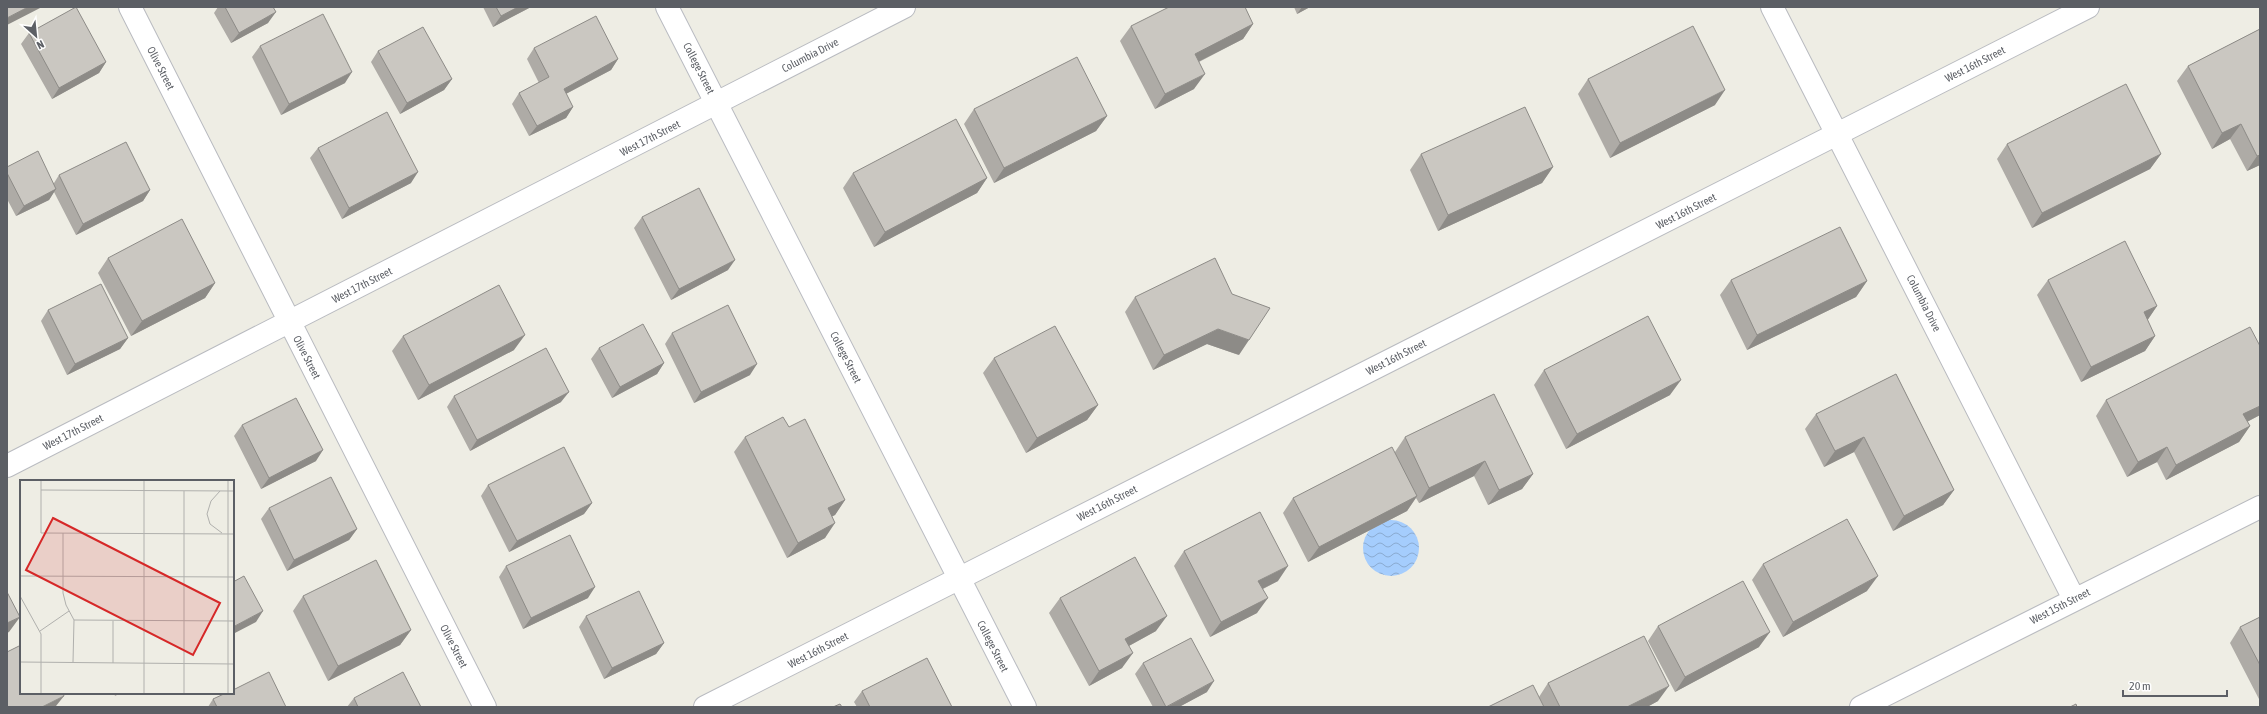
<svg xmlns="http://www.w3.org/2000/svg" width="2267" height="714" viewBox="0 0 2267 714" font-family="'Asap Condensed',sans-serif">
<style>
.water{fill:url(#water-waves)}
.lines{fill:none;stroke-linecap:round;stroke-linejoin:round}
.street-casing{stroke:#b9bbc0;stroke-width:24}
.secondary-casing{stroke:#babcc2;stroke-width:24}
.street{stroke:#fff;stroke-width:22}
.secondary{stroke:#fff;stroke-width:22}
.wall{fill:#aeaba6}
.shaded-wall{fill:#8d8b87}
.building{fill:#cac7c1;stroke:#8d8b87}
.labels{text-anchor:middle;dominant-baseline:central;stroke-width:3.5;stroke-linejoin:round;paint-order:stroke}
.street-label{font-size:11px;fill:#5c5f65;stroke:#fff}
.inset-road{fill:none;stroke:#b0b0ad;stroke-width:1}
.view{fill:#d62828;fill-opacity:0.15;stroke:#d62828;stroke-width:2}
.inset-edge{fill:none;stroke:#5c5f65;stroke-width:2}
</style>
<defs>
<pattern id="water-waves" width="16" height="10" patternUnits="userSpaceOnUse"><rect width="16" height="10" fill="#a5cdfd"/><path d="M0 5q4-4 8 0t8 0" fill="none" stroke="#8aaad0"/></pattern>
</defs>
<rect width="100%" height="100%" fill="#eeede4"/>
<!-- water -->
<path class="water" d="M1363 548a28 28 0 1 1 56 0a28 28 0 1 1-56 0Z"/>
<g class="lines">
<defs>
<path id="street" d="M130,7L485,707
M1772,7L2074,599
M7,466L904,7
M705,707L2088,7
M1861,707L2260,507"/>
<path id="secondary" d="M667,7L1025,707"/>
</defs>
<!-- street casing -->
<use href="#street" class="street-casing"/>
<!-- secondary casing -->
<use href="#secondary" class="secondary-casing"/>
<!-- street -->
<use href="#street" class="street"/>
<!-- secondary -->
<use href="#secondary" class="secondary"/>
</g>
<!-- wall -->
<path class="wall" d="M218,7H273L268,23L231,43L214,13Z
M483,7H531L493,27Z
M1294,7H1310L1297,14Z
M1253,24L1243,39L1199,62L1194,89L1155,109L1120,41L1131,26Z
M2260,29V165L2247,171L2230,139L2212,149L2177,81L2188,66Z
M29,33L106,62L99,73L52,99L21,44Z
M260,46L345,83L281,115L252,57Z
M534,48L618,59L611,70L566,94L573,107L566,118L529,136L512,104L519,93L539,83L527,59Z
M378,51L452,79L444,90L400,114L371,62Z
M1588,79L1715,105L1610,158L1578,94Z
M974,109L1107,116L1096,131L994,183L964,124Z
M2007,144L2161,154L2150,169L2032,228L1997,159Z
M318,148L411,183L342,219L310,158Z
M1421,154L1553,167L1542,183L1438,231L1410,170Z
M7,167L54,183L59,175L150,190L143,201L76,235L54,192L49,200L16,216L7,199Z
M853,173L987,178L977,193L874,247L843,188Z
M642,217L728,270L671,300L634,228Z
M108,258L215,283L205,298L131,336L98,273Z
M1731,280L1867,281L1856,297L1747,350L1720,295Z
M2048,280L2157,306L2147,320L2155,336L2145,351L2081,382L2037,295Z
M1135,297L1239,355L1207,344L1153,370L1125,312Z
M48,310L128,338L120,349L67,375L41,321Z
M672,333L750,375L694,403L665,344Z
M403,336L514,350L418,400L392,351Z
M2260,346V415L2247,422L2250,426L2239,442L2166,480L2157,462L2127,477L2096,416L2106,400Z
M599,348L664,363L657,374L612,398L591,359Z
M994,358L1098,405L1087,420L1026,453L983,373Z
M1544,370L1670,395L1566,449L1534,385Z
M1896,374L1954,490L1943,505L1893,531L1854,452L1824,467L1805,429L1816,414Z
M454,396L561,402L470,451L447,407Z
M242,425L316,461L261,489L234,436Z
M789,427L845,500L835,515L832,516L825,538L787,558L734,452L745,437Z
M1405,437L1533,474L1522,489L1488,505L1474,476L1419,503L1416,498L1407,511L1308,562L1283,513L1293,498L1395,452Z
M488,485L592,503L584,514L509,552L481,496Z
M269,508L357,529L349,540L287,571L261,519Z
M1184,551L1278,581L1263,589L1257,613L1210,637L1174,566Z
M1763,564L1867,591L1783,637L1752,580Z
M506,566L588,598L523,629L499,577Z
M303,596L411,630L400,645L328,681L293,611Z
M1060,598L1156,631L1129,646L1122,668L1089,686L1049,613Z
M586,616L664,643L656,654L604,679L579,627Z
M2260,617V701L2230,643L2240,627Z
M1658,626L1759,647L1675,692L1648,641Z
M1143,663L1207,692L1179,707H1153L1135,674Z
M1548,683L1658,701L1647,707H1488L1539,697Z
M862,691L952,707H857L854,702Z
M114,693H121L115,696Z
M354,698L421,707H347Z
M213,699L286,707H208Z"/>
<!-- shaded-wall -->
<path class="shaded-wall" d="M28,7H42L7,25V18Z
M518,7H531L493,27L501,16Z
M1302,7H1310L1297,14Z
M276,12L268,23L231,43L239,33Z
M1253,24L1243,39L1184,69L1195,54Z
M618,59L611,70L556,99L564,89Z
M106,62L99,73L52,99L59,88Z
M352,72L345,83L281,115L289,104Z
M1205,74L1194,89L1155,109L1165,94Z
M452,79L444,90L400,114L407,103Z
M1725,90L1715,105L1610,158L1620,143Z
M573,107L566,118L529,136L537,126Z
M1107,116L1096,131L994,183L1004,168Z
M2241,124L2230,139L2212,149L2222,133Z
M2161,154L2150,169L2032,228L2042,213Z
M2260,155V165L2247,171L2257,156Z
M1553,167L1542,183L1438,231L1448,215Z
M418,172L411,183L342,219L349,208Z
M987,178L977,193L874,247L885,232Z
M56,189L49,200L16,216L24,206Z
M150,190L143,201L76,235L83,224Z
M735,260L728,270L671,300L679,289Z
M1867,281L1856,297L1747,350L1757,335Z
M215,283L205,298L131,336L142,321Z
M2157,306L2147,321L2144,312Z
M1218,329L1249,340L1239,355L1207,344L1153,370L1164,355Z
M525,335L514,350L418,400L429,385Z
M2155,336L2145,351L2081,382L2091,367Z
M128,338L120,349L67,375L75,364Z
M664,363L657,374L612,398L620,387Z
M757,364L750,375L694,403L701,392Z
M1681,380L1670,395L1566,449L1577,434Z
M569,392L561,402L470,451L477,440Z
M1098,405L1087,420L1026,453L1037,438Z
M2260,406V415L2233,429L2243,414Z
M2250,426L2239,442L2166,480L2176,465Z
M1864,437L1854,452L1824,467L1835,451Z
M2167,447L2157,462L2127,477L2138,462Z
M323,450L316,461L261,489L269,478Z
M1485,461L1474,476L1419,503L1429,488Z
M1533,474L1522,489L1488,505L1499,490Z
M1954,490L1943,505L1893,531L1904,516Z
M1417,496L1407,511L1308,562L1319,547Z
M845,500L835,515L817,524L828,508Z
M592,503L584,514L509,552L517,541Z
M835,523L825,538L787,558L798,543Z
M357,529L349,540L287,571L294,560Z
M1288,566L1278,581L1248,596L1258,581Z
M1878,576L1867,591L1783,637L1793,622Z
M595,587L588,598L523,629L531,618Z
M1268,598L1257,613L1210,637L1221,622Z
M263,611L256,622L233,634V627Z
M1167,616L1156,631L1114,654L1125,639Z
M20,617L9,632L7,633V623Z
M411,630L400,645L328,681L338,666Z
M1770,632L1759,647L1675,692L1685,677Z
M664,643L656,654L604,679L612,668Z
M1133,653L1122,668L1089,686L1099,671Z
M1214,681L1207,692L1179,707H1167Z
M1669,686L1658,701L1647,707H1627Z
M64,696L56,706L55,707H42Z"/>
<!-- building -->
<path class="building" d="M7,7H28L7,18Z
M76,7L106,62L59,88L29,33Z
M225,7H273L276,12L239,33Z
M496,7H518L501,16Z
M1169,7H1245L1253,24L1195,54L1205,74L1165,94L1131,26Z
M323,14L352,72L289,104L260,46Z
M596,16L618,59L564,89L573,107L537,126L519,93L549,77L534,48Z
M1693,26L1725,90L1620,143L1588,79Z
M423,27L452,79L407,103L378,51Z
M2260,29V155L2257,156L2241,124L2222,133L2188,66Z
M1077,57L1107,116L1004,168L974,109Z
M2126,84L2161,154L2042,213L2007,144Z
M1525,107L1553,167L1448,215L1421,154Z
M387,112L418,172L349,208L318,148Z
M956,119L987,178L885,232L853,173Z
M126,142L150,190L83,224L59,175Z
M38,151L56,189L24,206L7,173V167Z
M699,188L735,260L679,289L642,217Z
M182,219L215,283L142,321L108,258Z
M1840,227L1867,281L1757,335L1731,280Z
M2125,241L2157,306L2144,312L2155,336L2091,367L2048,280Z
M1215,258L1232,294L1270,308L1249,340L1218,329L1164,355L1135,297Z
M101,284L128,338L75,364L48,310Z
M499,285L525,335L429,385L403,336Z
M728,305L757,364L701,392L672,333Z
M1648,316L1681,380L1577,434L1544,370Z
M643,324L664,363L620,387L599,348Z
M1055,326L1098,405L1037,438L994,358Z
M2250,327L2260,346V406L2243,414L2250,426L2176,465L2167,447L2138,462L2106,400Z
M546,348L569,392L477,440L454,396Z
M1896,374L1954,490L1904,516L1864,437L1835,451L1816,414Z
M1494,394L1533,474L1499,490L1485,461L1429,488L1405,437Z
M296,398L323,450L269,478L242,425Z
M783,417L789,427L805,419L845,500L828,508L835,523L798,543L745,437Z
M564,447L592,503L517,541L488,485Z
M1392,447L1417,496L1319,547L1293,498Z
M331,477L357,529L294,560L269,508Z
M1260,512L1288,566L1258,581L1268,598L1221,622L1184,551Z
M1847,519L1878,576L1793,622L1763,564Z
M570,535L595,587L531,618L506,566Z
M1135,557L1167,616L1125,639L1133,653L1099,671L1060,598Z
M376,560L411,630L338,666L303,596Z
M244,576L263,611L233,627V582Z
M1743,581L1770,632L1685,677L1658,626Z
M639,591L664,643L612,668L586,616Z
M7,592L20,617L7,623Z
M2260,617V665L2240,627Z
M1644,636L1669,686L1627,707H1560L1548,683Z
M1191,638L1214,681L1166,707L1143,663Z
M21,645V693H63L64,696L42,707H7V652Z
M927,658L952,707H870L862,691Z
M269,672L286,707H217L213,699L226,693H233V690Z
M403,672L421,707H358L354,698Z
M1533,685L1544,707H1488Z
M840,704L842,707H833Z
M2076,704L2077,707H2070Z"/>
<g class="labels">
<!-- street labels -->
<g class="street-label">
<text transform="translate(810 55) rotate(-27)">Columbia Drive</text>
<text transform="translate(1975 64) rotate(-27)">West 16th Street</text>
<text transform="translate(161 68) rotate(63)">Olive Street</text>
<text transform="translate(699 68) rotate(63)">College Street</text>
<text transform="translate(650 138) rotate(-27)">West 17th Street</text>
<text transform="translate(1686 211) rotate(-27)">West 16th Street</text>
<text transform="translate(362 285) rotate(-27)">West 17th Street</text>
<text transform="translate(1924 303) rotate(63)">Columbia Drive</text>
<text transform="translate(307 357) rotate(63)">Olive Street</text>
<text transform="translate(846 357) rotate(63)">College Street</text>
<text transform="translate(1396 357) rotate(-27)">West 16th Street</text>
<text transform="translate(73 432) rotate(-27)">West 17th Street</text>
<text transform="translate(1107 503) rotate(-27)">West 16th Street</text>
<text transform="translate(2060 606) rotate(-27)">West 15th Street</text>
<text transform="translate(454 646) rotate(63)">Olive Street</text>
<text transform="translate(993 646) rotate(63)">College Street</text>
<text transform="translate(818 650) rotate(-27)">West 16th Street</text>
</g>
</g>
<!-- overview -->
<g transform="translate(20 480)">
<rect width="214" height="214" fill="#eeede4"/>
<path class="inset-road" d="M21,0V53L214,54M124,0V214M21,10L214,11M200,11L191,21L187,34L190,44L202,53M43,53V113L46,125L54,140L214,141M0,96L214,97M0,116L21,154V214M93,141V183M20,151L49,131M0,182L214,184M53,182L54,140M164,214V11M208,214V0"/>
<path class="view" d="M33,38L200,123L173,175L6,90Z"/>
<rect width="214" height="214" class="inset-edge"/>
</g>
<!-- border -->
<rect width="2267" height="714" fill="none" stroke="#5c5f65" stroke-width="16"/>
<!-- north arrow -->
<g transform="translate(36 36) rotate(153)" stroke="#ffffff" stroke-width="3" paint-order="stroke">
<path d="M0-3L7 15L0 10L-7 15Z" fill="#5c5f65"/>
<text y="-6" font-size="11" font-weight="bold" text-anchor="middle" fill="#5c5f65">N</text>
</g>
<!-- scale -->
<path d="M2123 690v6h104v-6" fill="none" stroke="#5c5f65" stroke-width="2"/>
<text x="2129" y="690" font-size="12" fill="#5c5f65" stroke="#ffffff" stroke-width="3" paint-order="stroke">20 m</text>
</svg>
